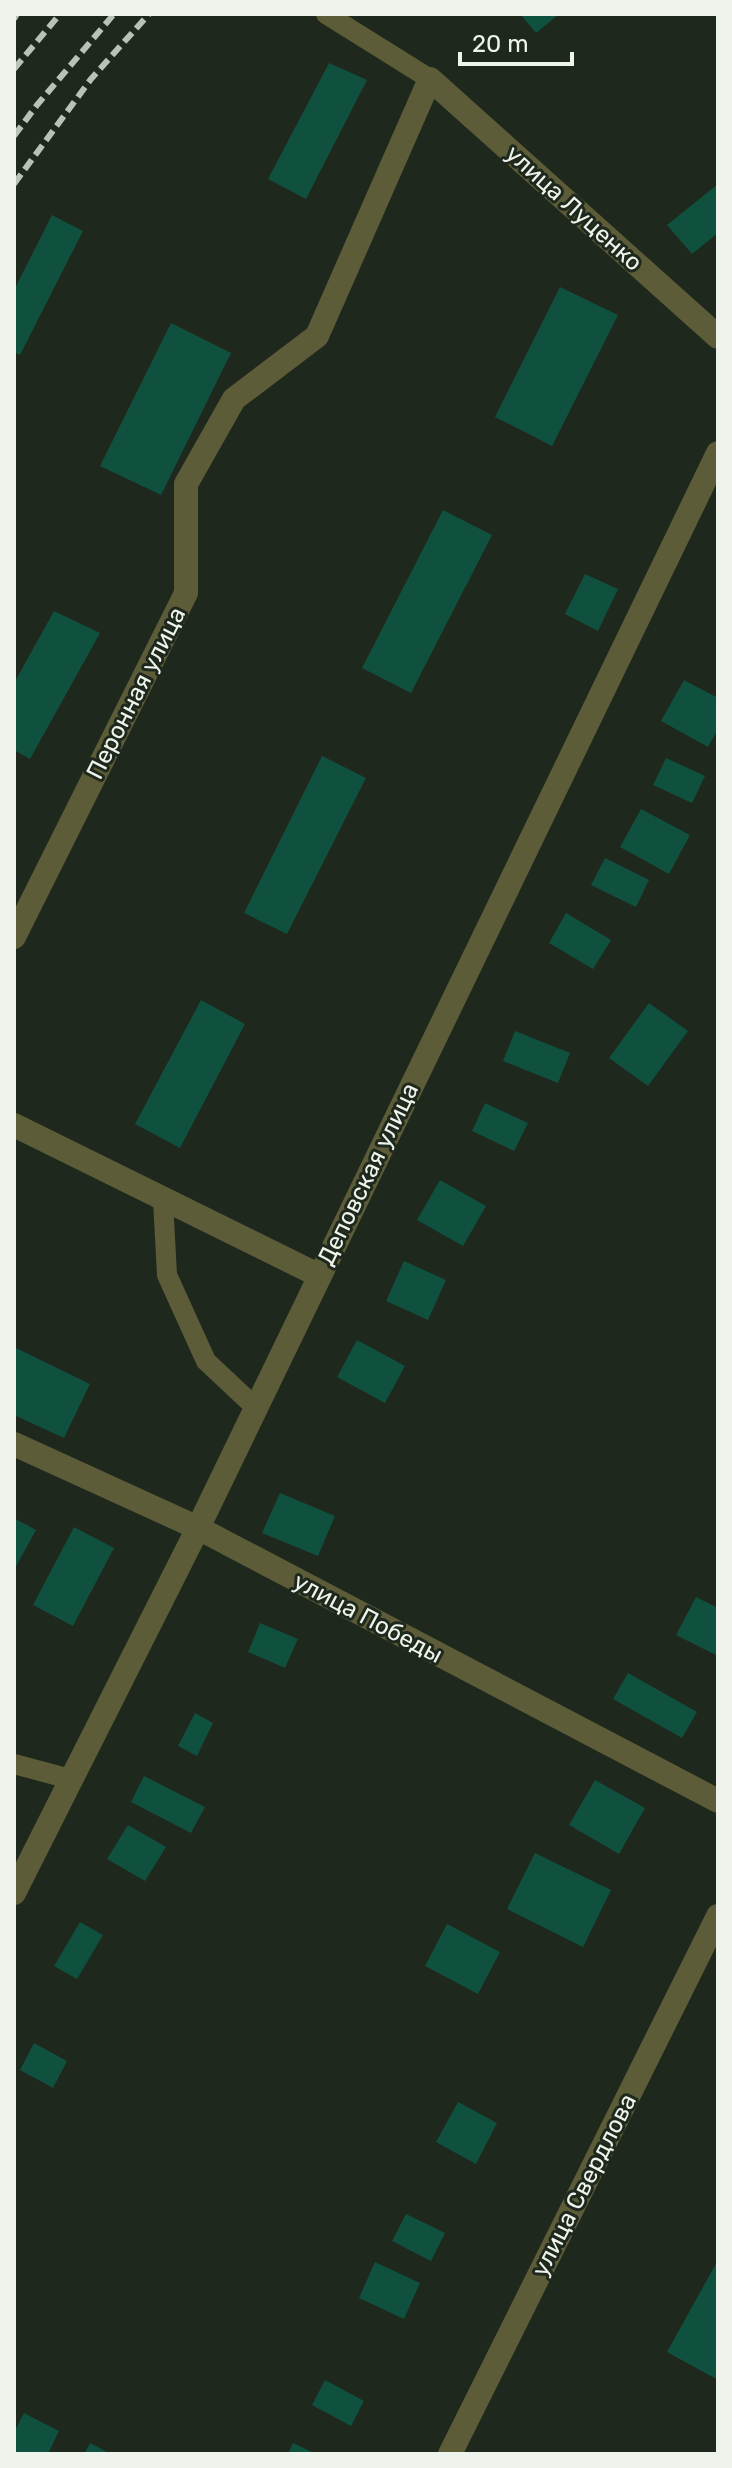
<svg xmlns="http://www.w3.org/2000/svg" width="732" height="2468" viewBox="0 0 732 2468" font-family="Rubik,sans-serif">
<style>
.building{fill:#10503f}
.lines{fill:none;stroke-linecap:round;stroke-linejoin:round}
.lane{stroke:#5c5c39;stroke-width:20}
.street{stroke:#5c5c39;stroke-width:24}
.rail{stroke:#bac1b8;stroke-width:6;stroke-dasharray:12 6;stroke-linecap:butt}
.labels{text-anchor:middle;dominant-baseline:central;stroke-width:6;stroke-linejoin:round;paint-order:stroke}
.street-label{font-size:24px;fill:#eef4ec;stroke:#1f281d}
</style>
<rect width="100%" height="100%" fill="#1f281d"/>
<!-- building -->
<path class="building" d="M520,14H559L536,33Z
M329,63L367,80L306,199L268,179Z
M718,184V233L692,254L667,225Z
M52,215L83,231L20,355L14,352V290Z
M560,287L618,315L552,446L495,417Z
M171,323L231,353L161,495L100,466Z
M443,510L492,535L411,693L362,668Z
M585,574L618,589L598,631L565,614Z
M54,611L100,633L30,759L14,750V683Z
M684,680L718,698V729L708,747L661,721Z
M322,756L366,778L287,934L244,913Z
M666,758L705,776L692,803L653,785Z
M641,809L690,835L669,874L620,847Z
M605,858L649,880L636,907L591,885Z
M566,913L611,940L593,969L549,943Z
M201,1000L245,1024L180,1148L135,1124Z
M649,1003L688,1031L648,1086L609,1058Z
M515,1031L570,1053L558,1083L503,1061Z
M485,1103L528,1123L514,1151L472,1131Z
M440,1180L486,1206L463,1246L417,1220Z
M404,1261L446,1280L428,1320L386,1301Z
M357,1340L405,1366L385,1403L337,1377Z
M14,1347L90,1384L64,1438L14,1415Z
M280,1493L335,1516L318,1556L262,1533Z
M14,1518L36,1530L14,1570Z
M74,1527L114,1548L73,1626L33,1605Z
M696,1597L718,1608L716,1655L676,1635Z
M260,1623L298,1639L285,1668L248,1652Z
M628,1673L697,1712L682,1738L613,1699Z
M195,1713L213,1723L197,1756L178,1746Z
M144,1776L205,1807L191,1833L131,1802Z
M595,1780L645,1808L619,1854L569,1825Z
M128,1825L166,1847L145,1881L107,1859Z
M535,1853L611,1890L583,1947L507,1909Z
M80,1922L103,1935L77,1979L54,1966Z
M447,1924L500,1952L478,1994L425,1966Z
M34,2043L67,2061L53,2088L20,2070Z
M458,2102L497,2123L476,2164L436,2142Z
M406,2214L445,2233L431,2261L392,2241Z
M718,2260V2380L667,2352Z
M375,2262L420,2283L404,2319L359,2298Z
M325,2380L364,2401L351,2426L312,2405Z
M24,2413L59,2431L48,2454H14V2432Z
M90,2443L111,2454H84Z
M293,2443L316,2454H288Z"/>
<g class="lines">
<!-- lane -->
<path class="lane" d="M326,14L430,79
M163,1200L167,1275L206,1361L255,1407
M14,1764L70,1779"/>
<!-- street -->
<path class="street" d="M14,937L186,593V484L234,399L317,336L430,79L718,337
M14,1125L318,1275
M14,1444L198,1528L718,1801
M14,1893L198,1528L718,453
M450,2454L718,1916"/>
<!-- rail -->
<path class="rail" d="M14,19L17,14
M14,69L60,14
M14,136L37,105L114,14
M14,184L91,79L149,14"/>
</g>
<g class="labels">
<!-- street labels -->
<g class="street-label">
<text transform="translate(574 208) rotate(42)">улица Луценко</text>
<text transform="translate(136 693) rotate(-63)">Перонная улица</text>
<text transform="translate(368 1174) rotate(-64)">Деповская улица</text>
<text transform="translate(368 1618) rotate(28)">улица Победы</text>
<text transform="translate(584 2185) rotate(-63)">улица Свердлова</text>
</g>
</g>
<!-- border -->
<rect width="732" height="2468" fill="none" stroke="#eef4ec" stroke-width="32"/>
<!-- scale -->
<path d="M460 52v12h112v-12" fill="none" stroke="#eef4ec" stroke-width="4"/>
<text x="472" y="52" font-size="24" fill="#eef4ec" stroke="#1f281d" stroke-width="6" paint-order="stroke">20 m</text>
</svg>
